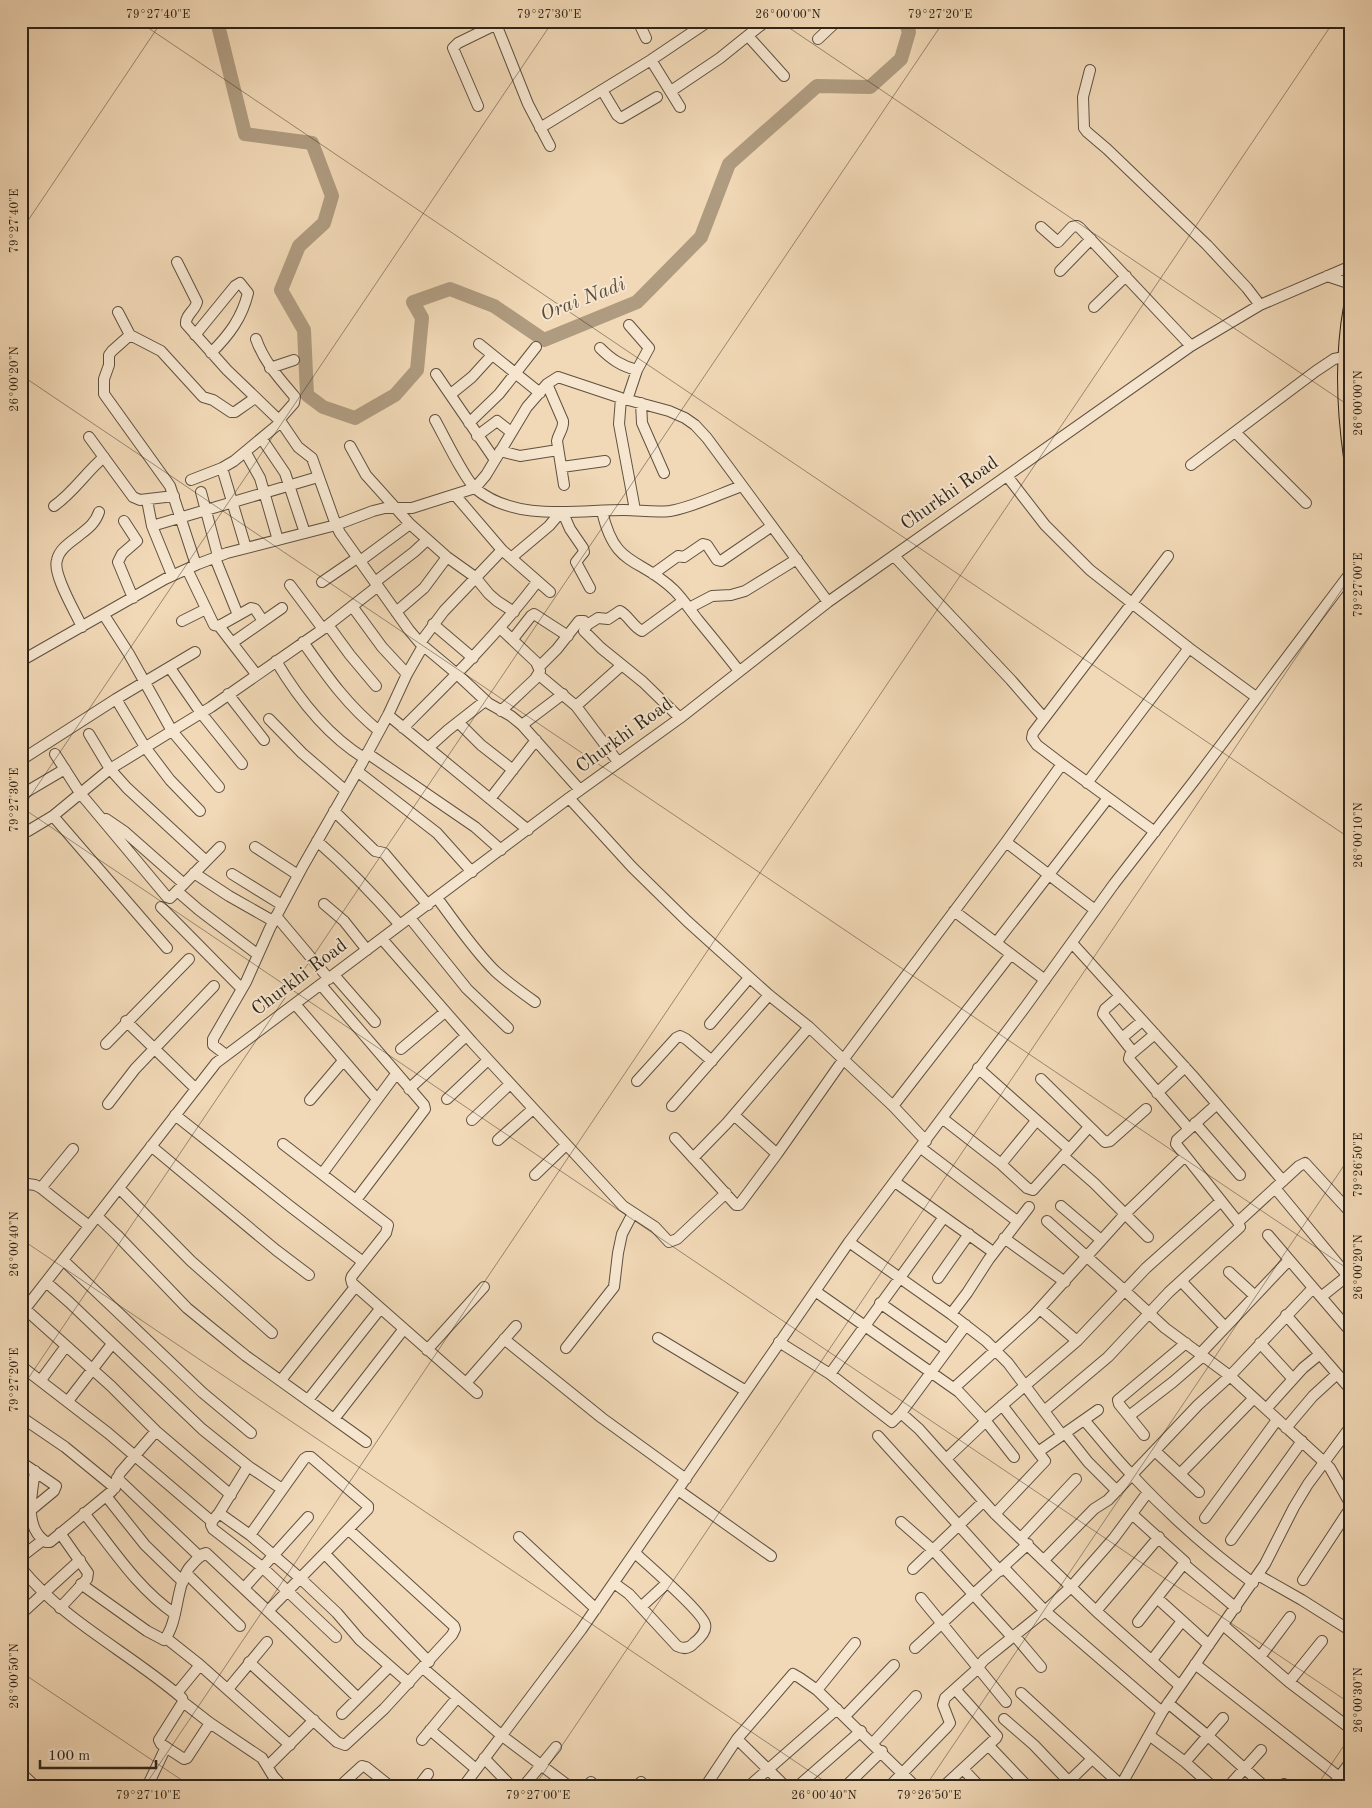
<svg xmlns="http://www.w3.org/2000/svg" width="1372" height="1808" viewBox="0 0 1372 1808" font-family="'Old Standard TT',serif">
<style>
.lines{fill:none;stroke-linecap:round;stroke-linejoin:round}
.river{stroke:#af9b80;stroke-width:14}
.minor-casing{stroke:#5f5140;stroke-width:12}
.major-casing{stroke:#2e2418;stroke-width:16}
.minor{stroke:#f6e6d0;stroke-width:10}
.major{stroke:#f1d8b6;stroke-width:14}
.ticks{fill:none;stroke:#2e2418;stroke-width:1;stroke-opacity:0.45}
.labels{text-anchor:middle;dominant-baseline:central;stroke-width:4;stroke-linejoin:round;paint-order:stroke}
.street-label{font-size:19px;fill:#2e2418;stroke:#f6e6d0}
.water-label{font-size:20px;font-style:italic;fill:#5b4e3c;stroke:#f6e6d0}
.neatline{fill:none;stroke:#2e2418;stroke-width:2}
.ticks-label{font-size:12px;text-anchor:middle;fill:#2e2418}
</style>
<rect width="100%" height="100%" fill="#f1d8b6"/>
<filter id="stains"><feTurbulence type="fractalNoise" baseFrequency=".004" numOctaves="4"/><feColorMatrix values="0 0 0 0 .2 0 0 0 0 .09 0 0 0 0 .02 0 0 0 .5 -.17"/></filter>
<radialGradient id="worn" r=".72"><stop offset=".6" stop-color="#630" stop-opacity="0"/><stop offset="1" stop-color="#630" stop-opacity=".3"/></radialGradient>
<g class="lines">
<!-- river -->
<path class="river" d="M217,21L245,134L312,143L332,196L324,223L299,246L281,290L304,330L307,395L323,407L355,418L395,395L417,370L422,318L413,302L450,289L494,306L544,340L637,302L701,237L729,164L817,86L870,87L901,59L909,32L905,21"/>
<defs>
<path id="minor" d="M638,21L646,38
M496,24L528,104L550,146
M748,36L784,76
M818,39L837,21
M651,60L680,107
M1090,70L1083,97L1084,128L1087,132L1107,149L1207,245L1247,288L1260,305
M602,90L617,115L621,118L657,97
M671,91L720,58L766,21
M478,106L453,48L458,43L501,22
M540,128L651,60L709,21
M1041,227L1058,242L1072,227L1077,226L1080,228L1191,346
M177,262L197,302C195,311 185,315 186,324L227,370L281,422L298,447L312,458L336,525L340,533L409,630L420,643L457,674L488,703L511,716L522,725L580,790
M1060,271L1091,239
M1327,276L1351,284
M1094,307L1126,276
M118,312L130,335L161,351L203,397L213,400L231,412H235L255,398
M130,335L112,351L109,355V365L104,379V394L170,486L196,565
M195,335L235,286L240,283L248,293C242,318 229,335 211,353
M256,339C264,362 279,378 295,397L294,403L279,420
M479,344L540,393
M600,348C611,359 621,366 637,370
M270,368L294,360
M436,374L495,460
M547,384L563,421C564,429 558,434 557,441L564,485
M451,394L472,377L492,355
M621,398L619,424L635,510
M627,400L637,370L649,348L629,325
M641,403L642,423L664,473
M435,420C444,436 465,480 476,489C516,522 577,510 624,510C639,510 655,513 670,511C694,507 719,494 742,486
M469,423L499,394L536,347
M1235,432L1306,503
M477,436L497,421L511,432
M89,437L133,497L140,500L174,496
M262,439L285,473L305,533
M350,446L366,475L410,524L447,557L475,577L489,594L497,601L514,612
M500,451L520,456L558,450
M246,453L260,478L278,540
M1191,465L1316,371L1334,359L1344,357
M562,467L605,461
M222,468L246,548
M1007,476L1045,525L1090,570L1189,648L1256,697
M191,480L222,468L234,461L281,422
M201,492L218,556
M455,495L502,550L550,592
M147,500L152,526L172,575
M54,506C74,492 86,472 104,457
M602,511C615,569 639,556 674,590C683,599 690,610 698,620C712,637 726,654 739,671
M563,513L570,529L583,548L584,552L576,562L590,588
M124,521L137,541L122,554L118,562L133,598
M152,526L318,477
M894,556L1011,680L1044,718
M215,558L238,615
M511,558L549,526L560,513
M360,561L410,524
M187,569L214,625L219,626L251,608L255,609L263,621
M653,574L678,556L684,557L703,544L707,545L717,560L721,561L772,526
M322,582L357,558
M375,582L414,552L427,540
M290,585L323,629
M352,606L382,647L407,674
M689,608L712,596L731,595L745,591L797,559
M396,612L424,588L447,557
M104,615L129,654L172,731L219,787
M182,621L206,609
M433,624L473,658
M328,625L350,655L376,686
M219,626L256,674
M82,627C76,613 52,574 57,560C59,550 69,543 77,537C87,529 95,524 99,512
M500,628L536,662L540,671L535,679L501,711
M513,639L531,616L534,614L568,636
M303,642C327,676 346,704 379,731
M232,643L282,608
M420,643L444,611L502,550
M21,661L165,579L198,564L227,553L336,525L373,511L385,508H412L475,488L486,475L527,407L547,384L558,377L621,398L669,411L685,418L695,425L707,438L828,602
M276,661C298,698 327,735 364,758
M539,667L557,649L579,621H584L587,625
M170,668L201,713L242,764
M539,675L576,706L618,762
M228,694L264,740
M116,699L145,747L170,780L200,811
M576,706L622,665
M388,715L528,830
M680,718L643,682L601,648L584,631L587,625L598,618L608,619L620,611C629,616 633,627 642,631L683,601
M269,719L302,753L346,791
M458,722L481,745L513,770
M522,725L563,694
M403,728C450,681 497,635 537,582
M89,734L110,769L127,788L206,861
M428,748L448,730L485,701
M367,753L475,827L501,850
M55,754L80,793L167,897L170,898L173,895L220,847
M21,760L116,699L195,652
M357,771L437,833L472,872
M1087,783L1189,648
M21,795L65,769
M569,798L632,867L687,921L769,995L809,1027L893,1106L926,1141
M490,799L536,740
M334,811L375,851L384,853L428,905
M53,816L167,948
M106,819L125,832L184,884
M21,832L28,831L53,816L110,769L211,707L323,629L378,586
M1155,832L1062,764L1037,745L1032,738L1033,733L1168,556
M317,841C347,867 374,895 400,925
M1006,842L1095,910
M255,847L298,875
M194,873L229,896L273,921
M232,874L282,905
M177,891L199,910L257,954
M437,898C456,923 473,949 495,971C507,982 521,992 535,1002
M324,904L344,921L367,950
M161,907L242,989
M954,911L1045,980
M276,916L329,979
M410,918L467,989L508,1028
M382,939L472,1042L612,1194L623,1206L655,1227L669,1242L677,1239L726,1193
M996,943L1108,798
M1072,943L1192,1075L1283,1181
M334,975L375,1022
M321,985L424,1105L425,1109L356,1200
M1120,996L1105,1009L1103,1014L1133,1052
M295,1004L377,1099
M126,1021L196,1089
M710,1024L749,978
M1155,1034L1130,1055L1129,1059L1189,1129
M1122,1038L1142,1021
M106,1044L189,959
M401,1049L445,1012
M226,1055L213,1045V1039L246,982L270,928L303,866L362,763L388,715L407,674L423,646
M978,1068L1069,1149
M1041,1079L1105,1142L1110,1141L1146,1109
M637,1081L676,1038L680,1036L686,1039L712,1061
M409,1089L466,1036
M1157,1093L1185,1067
M447,1099L488,1060
M310,1100L343,1061
M108,1104L135,1069L214,986
M672,1106L769,995
M893,1106L1011,954
M175,1115L291,1207L363,1262
M734,1115L777,1154
M942,1118L1001,1164L1027,1188L1033,1190L1089,1127
M472,1120L510,1084
M1195,1123L1240,1175
M675,1138L736,1205H739L777,1154L843,1060L1006,842L1062,764
M498,1140L533,1109
M283,1144L388,1225L386,1233L352,1276L351,1279L352,1283L477,1393
M151,1146L276,1250L309,1275
M921,1148L1017,1221
M1063,1156L1094,1183L1148,1237
M693,1158L727,1123L809,1027
M1001,1164L1036,1121
M322,1174L396,1074
M535,1175L566,1145
M895,1182L993,1252
M21,1183L35,1185L41,1188L89,1226
M41,1188L73,1149
M119,1188L191,1261L272,1333
M1275,1188L1351,1280
M1061,1206L1101,1240
M97,1216L117,1235L187,1308L209,1326L246,1356L366,1442
M1047,1221L1124,1290L1165,1328L1230,1376L1324,1462L1330,1468L1351,1505
M1238,1222L1299,1166L1305,1163L1351,1213
M1268,1235L1351,1332
M1004,1238L1065,1282
M849,1242L951,1314L986,1341L1008,1363L1062,1435
M63,1260L203,1393L251,1433
M1229,1272L1255,1296
M938,1278L969,1234
M1181,1281L1225,1327
M46,1282L69,1302L202,1429L248,1466L282,1489
M815,1291L959,1392L985,1420L1014,1457
M1321,1297L1351,1273
M880,1303L947,1350
M25,1309L111,1386L156,1431L231,1495
M1040,1309L1077,1341
M21,1314L216,1063L569,798L680,718L828,602L1191,346L1260,305L1351,266
M951,1314L967,1293L989,1259L1029,1207
M1286,1315L1351,1390
M658,1338L746,1391
M504,1339L602,1418L686,1479
M779,1342L830,1374L892,1422L901,1413L966,1325
M1260,1343L1293,1379
M566,1348L614,1287L618,1253L622,1234L633,1213
M427,1350L484,1287
M1200,1354L1289,1260
M21,1366L108,1433L210,1520H213L219,1513L248,1466
M830,1374L944,1217
M41,1380L66,1346
M281,1380L355,1287
M466,1383L516,1326
M954,1388L1033,1316L1125,1214L1185,1156
M308,1400L380,1309
M68,1401L112,1344
M1266,1409L1303,1368L1320,1354
M1044,1411L1108,1357L1169,1292L1240,1227L1238,1222L1176,1144L1177,1140L1217,1104
M901,1413L919,1429L995,1514L1096,1611L1180,1686
M1129,1416L1173,1382L1203,1356
M21,1417L65,1447L115,1488
M334,1419L403,1330
M985,1420L1077,1341L1146,1268L1221,1201
M1084,1420C1100,1438 1115,1458 1132,1475C1169,1515 1210,1551 1253,1583
M1286,1428L1313,1396L1337,1374
M1065,1433L1088,1462L1117,1491
M1144,1435L1119,1404L1118,1400L1186,1343
M878,1436L1000,1571
M1155,1451L1199,1492
M1038,1452L1098,1410
M946,1459L986,1421
M21,1462L56,1486L54,1491L31,1510
M35,1471C32,1494 23,1527 46,1542H50L112,1491L120,1473L156,1431
M1180,1474L1254,1398
M117,1478L200,1557
M678,1490L771,1556
M106,1496L145,1545L183,1582
M84,1513C112,1548 137,1588 175,1614
M219,1513L250,1535L300,1578L337,1613L360,1640L409,1683
M995,1514L1045,1461L1002,1405
M1132,1514L1185,1562L1138,1622
M1205,1518L1277,1420
M213,1520L211,1525L213,1529L262,1567L336,1637
M901,1522L933,1550L1012,1637
M60,1533L88,1573L87,1579L60,1608
M250,1535L304,1459L307,1457H311L368,1506V1509L268,1611
M519,1537L596,1609
M1021,1538L1076,1479
M1231,1540L1302,1441
M325,1554L429,1662
M21,1557L43,1540
M1044,1560L1094,1509L1108,1500L1198,1405L1230,1376L1313,1288
M1184,1564L1236,1608
M21,1568C65,1622 130,1653 182,1698L183,1702L159,1740L161,1744L184,1759L187,1758L210,1723
M1004,1568L1045,1611L1162,1712
M913,1569L983,1502
M187,1574L240,1626
M1258,1575L1302,1600L1351,1631
M1303,1580L1351,1507
M614,1583L629,1594L677,1646C683,1649 689,1649 694,1643C699,1639 707,1631 705,1624C702,1612 647,1564 635,1553
M81,1584L147,1631L164,1640C179,1622 175,1588 189,1568C193,1563 198,1558 203,1554L206,1553L287,1629L358,1698
M244,1588L308,1517
M921,1598L1006,1702
M1157,1598L1209,1645
M641,1607L667,1583
M1096,1611L1159,1537
M21,1614L80,1560
M1223,1625L1289,1682L1351,1729
M1014,1635L1041,1667
M166,1638L200,1665L290,1745
M915,1648L1028,1544
M1260,1657L1290,1617
M1152,1660L1182,1621
M249,1662L337,1742L345,1745L384,1709L452,1635L455,1629L454,1626L349,1530
M1195,1664L1339,1777
M423,1668L501,1735L570,1787
M1289,1682L1322,1641
M228,1689L267,1642
M817,1690L855,1643
M177,1693L200,1665
M1021,1693L1121,1785
M183,1702L210,1723L262,1758L273,1776L283,1787
M1168,1703L1208,1736L1265,1787
M342,1714L389,1667
M845,1716L894,1665
M1004,1719L1034,1745L1074,1787
M430,1730L476,1769
M1149,1735L1185,1762L1213,1787
M737,1739L786,1787
M422,1740L457,1698
M873,1743L916,1696
M989,1746L1028,1787
M484,1758L512,1787
M1185,1762L1223,1718
M268,1766L314,1720
M963,1769L980,1787
M21,1773L36,1787
M1284,1784L1288,1787
M147,1787L166,1747
M339,1787L362,1766L366,1767L391,1787
M418,1787L428,1774
M463,1787L581,1630L849,1242L1026,1006L1114,884L1194,781L1351,572
M523,1787L556,1747
M586,1787L591,1782
M637,1787L641,1782
M705,1787L737,1739L793,1674L800,1678L817,1690L916,1787
M748,1787L837,1709
M797,1787L861,1731
M845,1787L882,1751
M889,1787L947,1727L950,1723L943,1705L945,1698L975,1671L984,1660L1045,1611L1071,1587L1114,1538L1148,1492
M943,1787L996,1738L997,1736L955,1689
M1063,1787L1092,1759
M1120,1787L1162,1712L1265,1564L1294,1507L1308,1484L1351,1426
M1228,1787L1261,1750
M1332,1787L1351,1761"/>
<path id="major" d="M1351,307C1342,357 1344,408 1351,457"/>
</defs>
<!-- minor casing -->
<use href="#minor" class="minor-casing"/>
<!-- major casing -->
<use href="#major" class="major-casing"/>
<!-- minor -->
<use href="#minor" class="minor"/>
<!-- major -->
<use href="#major" class="major"/>
</g>
<!-- ticks -->
<path class="ticks" d="M138,21L1351,839M779,21L1351,407M21,231L162,21M21,375L1351,1271M21,807L1351,1704M21,810L553,21M21,1239L833,1787M21,1389L944,21M21,1672L192,1787M144,1787L1334,21M534,1787L1351,576M925,1787L1351,1155M1316,1787L1351,1735"/>
<g class="labels">
<!-- street labels -->
<g class="street-label">
<text transform="translate(950 494) rotate(-35)">Churkhi Road</text>
<text transform="translate(625 736) rotate(-36)">Churkhi Road</text>
<text transform="translate(300 978) rotate(-37)">Churkhi Road</text>
</g>
<!-- water labels -->
<g class="water-label">
<text transform="translate(583 300) rotate(-21)">Orai Nadi</text>
</g>
</g>
<!-- margin -->
<rect width="1372" height="1808" fill="none" stroke="#f1d8b6" stroke-width="55"/>
<!-- scale -->
<path d="M40 1760v8h116v-8" fill="none" stroke="#2e2418" stroke-width="2.5"/>
<text x="48" y="1760" font-size="15" fill="#2e2418" stroke="#f6e6d0" stroke-width="4" paint-order="stroke">100 m</text>
<rect x="28" y="28" width="1316" height="1752" class="neatline"/>
<g class="ticks-label">
<text x="158" y="18">79°27'40"E</text>
<text x="549" y="18">79°27'30"E</text>
<text x="788" y="18">26°00'00"N</text>
<text x="940" y="18">79°27'20"E</text>
<text transform="translate(14 221) rotate(-90)" y="4">79°27'40"E</text>
<text transform="translate(14 379) rotate(-90)" y="4">26°00'20"N</text>
<text transform="translate(1358 403) rotate(-90)" y="4">26°00'00"N</text>
<text transform="translate(1358 585) rotate(-90)" y="4">79°27'00"E</text>
<text transform="translate(14 800) rotate(-90)" y="4">79°27'30"E</text>
<text transform="translate(1358 835) rotate(-90)" y="4">26°00'10"N</text>
<text transform="translate(1358 1165) rotate(-90)" y="4">79°26'50"E</text>
<text transform="translate(14 1244) rotate(-90)" y="4">26°00'40"N</text>
<text transform="translate(1358 1267) rotate(-90)" y="4">26°00'20"N</text>
<text transform="translate(14 1380) rotate(-90)" y="4">79°27'20"E</text>
<text transform="translate(14 1676) rotate(-90)" y="4">26°00'50"N</text>
<text transform="translate(1358 1700) rotate(-90)" y="4">26°00'30"N</text>
<text x="148" y="1799">79°27'10"E</text>
<text x="538" y="1799">79°27'00"E</text>
<text x="824" y="1799">26°00'40"N</text>
<text x="929" y="1799">79°26'50"E</text>
</g>
<rect width="100%" height="100%" filter="url(#stains)"/>
<rect width="100%" height="100%" fill="url(#worn)"/>
</svg>
